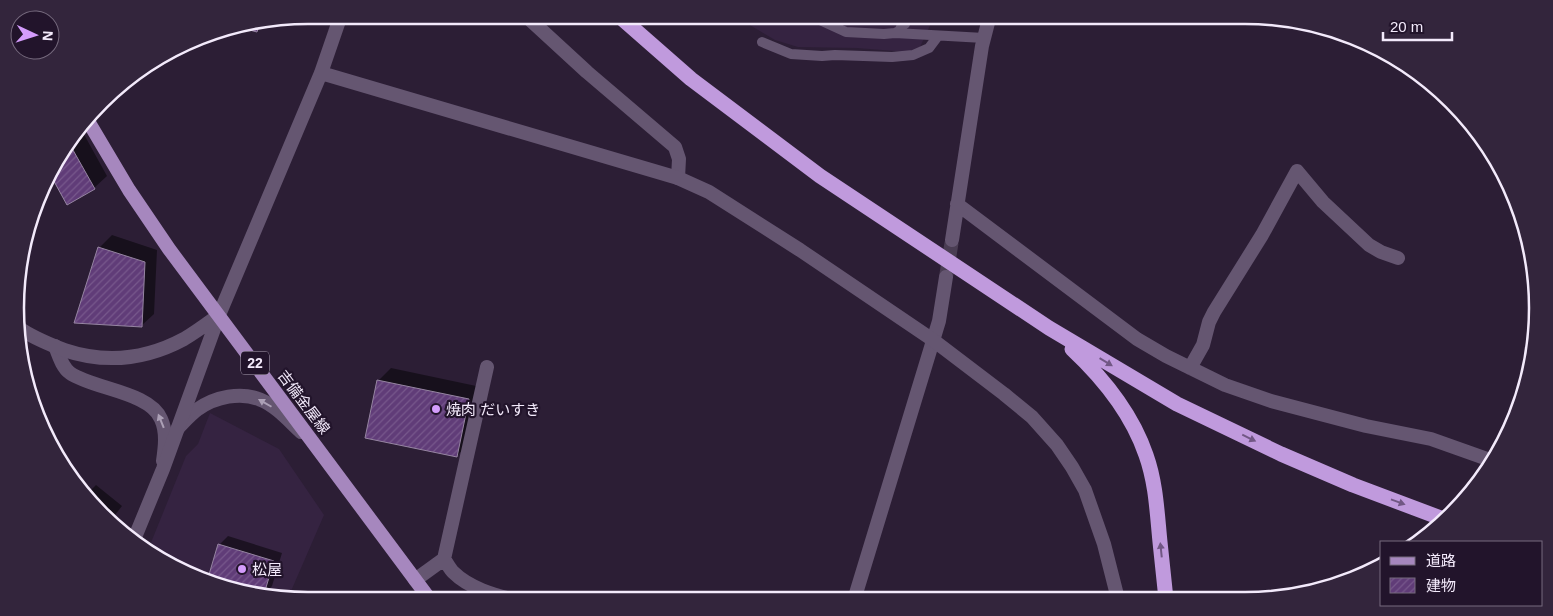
<svg xmlns="http://www.w3.org/2000/svg" width="1553" height="616" viewBox="0 0 1553 616" font-family="Helvetica,'Noto Sans JP',sans-serif">
<style>
.built{fill:#352341}
.shadow{fill:#0007}
.building{fill:url(#building-hatch);stroke:#9685a2}
.lines{fill:none;stroke-linecap:round;stroke-linejoin:round}
.minor-tunnel{stroke:#4a3d53;stroke-width:14;stroke-dasharray:14 7;stroke-linecap:butt}
.service{stroke:#655671;stroke-width:10}
.minor{stroke:#655671;stroke-width:14}
.tertiary{stroke:#655671;stroke-width:14}
.primary{stroke:#a687be;stroke-width:14}
.motorway{stroke:#c09add;stroke-width:15}
.oneway{fill:#715784}
.oneway2{fill:#aca0b6}
.poi-dot{fill:#d49cfc;stroke:#22142b;stroke-width:2}
.labels{text-anchor:middle;dominant-baseline:central;stroke-width:4.5;stroke-linejoin:round;paint-order:stroke}
.shield{fill:#22142b;stroke:#b4aabd;stroke-width:1}
.shield-label{font-size:14px;font-weight:bold;fill:#f3eafb}
.street-label{font-size:15px;fill:#f3eafb;stroke:#22142b}
.poi-label{font-size:15px;fill:#f3eafb;stroke:#22142b;text-anchor:start}
.rim{fill:none;stroke:#f3eafb;stroke-width:2.5}
</style>
<defs>
<pattern id="building-hatch" width="6" height="6" patternUnits="userSpaceOnUse" patternTransform="scale(1.25)"><rect width="6" height="6" fill="#603c78"/><path d="M-1 1l2-2M0 6l6-6M5 7l2-2" fill="none" stroke="#77588c"/></pattern>
</defs>
<rect width="100%" height="100%" fill="#2c1e35"/>
<!-- built -->
<path class="built" d="M733,15H935L920,47L907,52L857,48L798,47L775,40Z
M210,413L279,449L324,515L288,598L214,586L148,550L186,456L198,444Z"/>
<!-- shadow -->
<path class="shadow" d="M266,22L257,31L241,26Z
M81,129L107,176L94,188L67,203L50,172L54,162Z
M112,235L157,250L154,314L141,326L99,248Z
M391,368L481,387L469,443L457,456L378,381Z
M96,485L122,506L111,520L87,494Z
M228,536L282,553L272,586L264,594L209,577L219,545Z"/>
<!-- building -->
<path class="building" d="M260,23L257,32L238,27Z
M69,143L95,189L67,205L50,174L54,162Z
M98,247L145,262L142,327L74,323Z
M377,380L469,399L457,457L365,438Z
M218,544L274,561L264,594L250,591L208,578Z"/>
<g class="lines">
<!-- minor-tunnel -->
<path class="minor-tunnel" d="M946,277L952,240"/>
<!-- service -->
<path class="service" d="M809,15L846,32L884,34L895,33L899,31L909,15
M887,15L905,24
M895,33L984,38
M762,42L791,54L822,56L835,55L892,57L913,55L929,48L938,36"/>
<!-- minor -->
<path class="minor" d="M525,15L587,72L675,147L679,159L678,178
M957,204L1137,339L1166,356L1225,385L1271,401L1366,426L1431,439L1493,461
M952,240L982,46L990,15
M55,346C59,356 62,367 70,373C93,389 150,392 161,419C167,432 165,447 163,461
M1190,368L1203,345L1209,322L1214,312L1262,235L1297,171L1323,202L1369,245L1381,252L1398,258
M178,428C184,422 190,415 198,409C215,397 241,391 261,400C276,406 289,421 301,432
M444,559L487,367
M415,580L444,559C447,563 450,569 453,572C469,588 494,595 515,600
M854,600L939,321L946,277"/>
<!-- tertiary -->
<path class="tertiary" d="M321,73L678,178L709,192L800,250L933,340L1004,394L1032,417L1057,445L1072,467L1085,490L1104,544L1118,599
M19,328C33,338 49,344 64,350C106,364 145,360 184,339C196,332 208,323 219,315
M133,542L163,469L219,315L321,73L341,15"/>
<!-- primary -->
<path class="primary" d="M88,121L129,190L169,249L431,601"/>
<!-- motorway -->
<path class="motorway" d="M618,15L691,79L820,176L1049,328L1177,404L1281,454L1353,485L1446,520
M1072,349C1103,378 1132,414 1146,455C1156,483 1157,512 1160,542C1162,561 1164,580 1166,599"/>
</g>
<!-- one-way arrows -->
<defs><path id="oneway-solid" d="M-6-.8H1V-3.2L6.5 0L1 3.2V.8H-6Z" transform="scale(1.25)"/></defs>
<g class="oneway">
<use href="#oneway-solid" transform="translate(1106 362) rotate(31)"/>
<use href="#oneway-solid" transform="translate(1249 438) rotate(26)"/>
<use href="#oneway-solid" transform="translate(1398 502) rotate(20)"/>
<use href="#oneway-solid" transform="translate(1161 550) rotate(-96)"/>
</g>
<g class="oneway2">
<use href="#oneway-solid" transform="translate(265 403) rotate(-150)"/>
<use href="#oneway-solid" transform="translate(161 421) rotate(-112)"/>
</g>
<!-- markers -->
<g class="poi-dot">
<circle cx="436" cy="409" r="5"/>
<circle cx="242" cy="569" r="5"/>
</g>
<g class="labels">
<!-- shield labels -->
<rect class="shield" x="241" y="351.5" width="28" height="23" rx="4"/>
<g class="shield-label">
<text x="255" y="363">22</text>
</g>
<!-- street labels -->
<g class="street-label">
<text transform="translate(304 402) rotate(53)">吉備金屋線</text>
</g>
<!-- poi labels -->
<g class="poi-label">
<text x="446" y="409">焼肉 だいすき</text>
<text x="252" y="569">松屋</text>
</g>
</g>
<!-- crop -->
<path d="M0 0H1553V616H0ZM308 24H1245A284 284 0 0 1 1529 308V308A284 284 0 0 1 1245 592H308A284 284 0 0 1 24 308V308A284 284 0 0 1 308 24Z" fill="#33253c" fill-rule="evenodd"/>
<path class="rim" d="M308 24H1245A284 284 0 0 1 1529 308V308A284 284 0 0 1 1245 592H308A284 284 0 0 1 24 308V308A284 284 0 0 1 308 24Z"/>
<!-- legend -->
<rect x="1380" y="541" width="162" height="65" fill="#22142b" stroke="#766a7e"/>
<rect x="1390" y="557" width="25" height="8" fill="#a687be" stroke="#766a7e"/>
<text x="1426" y="566" font-size="15" fill="#f3eafb">道路</text>
<rect x="1390" y="578" width="25" height="15" fill="url(#building-hatch)" stroke="#766a7e"/>
<text x="1426" y="591" font-size="15" fill="#f3eafb">建物</text>
<!-- north arrow -->
<g transform="translate(35 35) rotate(94)"><circle r="24" fill="#22142b" stroke="#766a7e"/>
<path d="M0-4L9 19L0 12L-9 19Z" fill="#d49cfc"/>
<text y="-8" font-size="14" font-weight="bold" text-anchor="middle" fill="#f3eafb">N</text>
</g>
<!-- scale -->
<path d="M1383 32v8h69v-8" fill="none" stroke="#f3eafb" stroke-width="2.5"/>
<text x="1390" y="32" font-size="15" fill="#f3eafb" stroke="#22142b" stroke-width="4" paint-order="stroke">20 m</text>
</svg>
